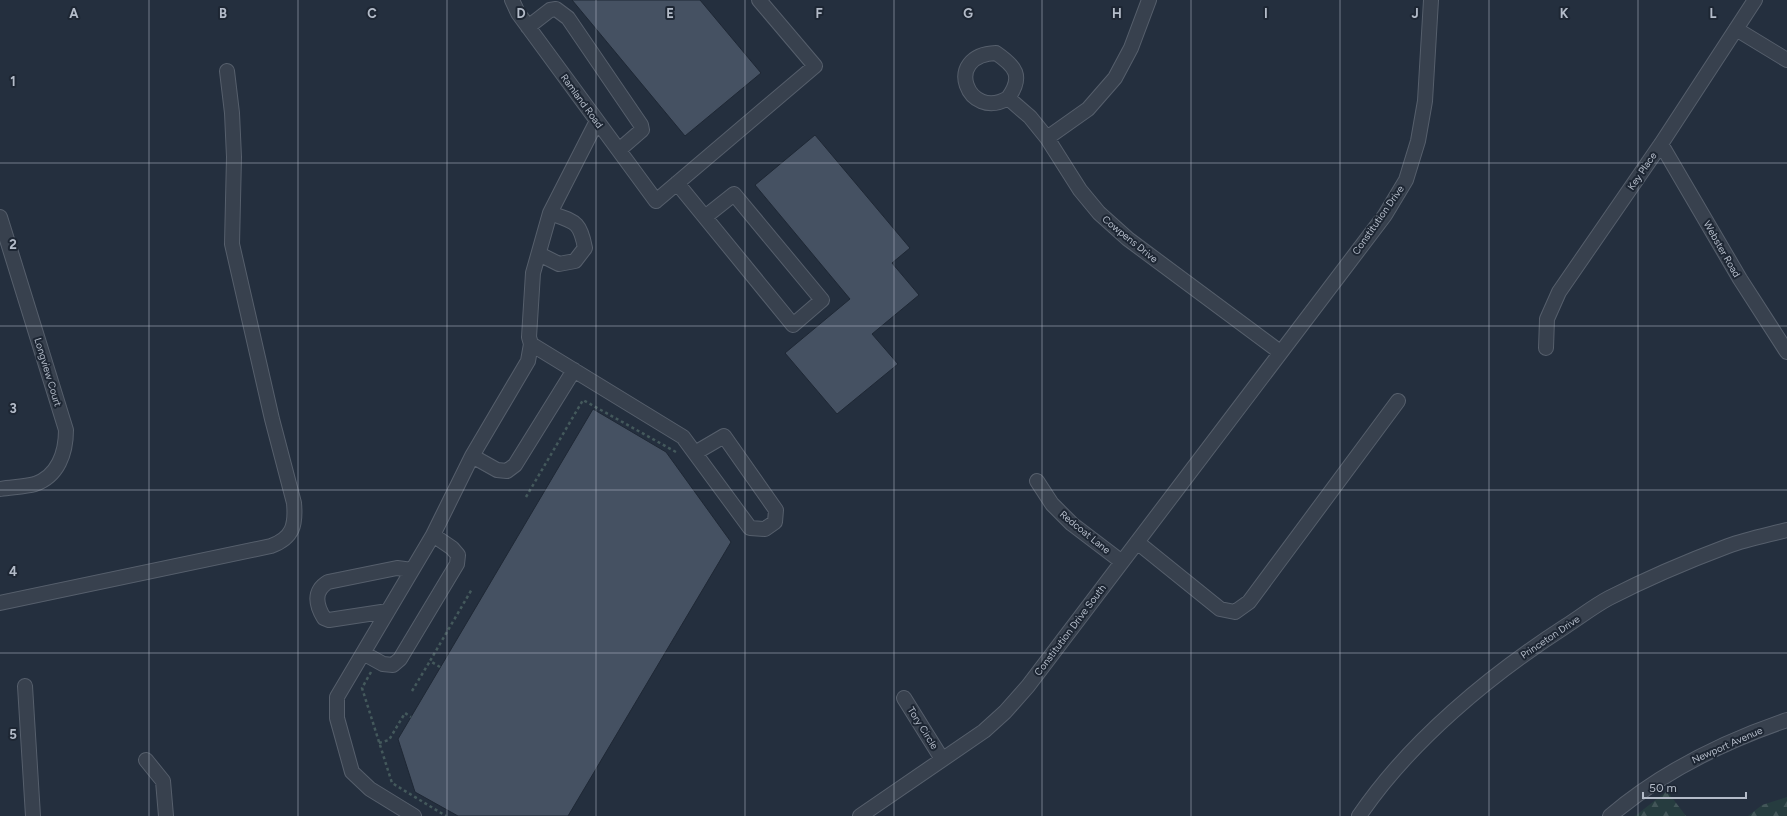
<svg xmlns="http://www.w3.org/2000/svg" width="1787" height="816" viewBox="0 0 1787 816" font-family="Figtree,sans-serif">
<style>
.forest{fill:url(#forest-firs)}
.building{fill:#455162;stroke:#1f2835}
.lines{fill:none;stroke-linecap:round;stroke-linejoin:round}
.minor-casing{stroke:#565f6c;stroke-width:16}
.path{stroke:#44595c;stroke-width:2.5;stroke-dasharray:3 3;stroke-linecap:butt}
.minor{stroke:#38414e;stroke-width:14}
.grid{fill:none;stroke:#b4bcc9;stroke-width:1;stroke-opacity:0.55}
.labels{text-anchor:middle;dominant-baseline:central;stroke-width:4;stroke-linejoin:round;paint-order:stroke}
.street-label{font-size:10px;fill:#b4bcc9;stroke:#1d2633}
.grid-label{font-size:13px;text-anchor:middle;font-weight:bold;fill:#b4bcc9;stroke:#1d2633;stroke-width:4;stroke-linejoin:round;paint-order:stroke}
</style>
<defs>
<pattern id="forest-firs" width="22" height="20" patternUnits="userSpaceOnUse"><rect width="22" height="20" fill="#263c3f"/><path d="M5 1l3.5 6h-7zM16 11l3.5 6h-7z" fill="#435659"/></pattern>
</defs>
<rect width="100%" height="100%" fill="#242f3e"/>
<!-- forest -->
<path class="forest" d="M1667,791L1686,816H1635Z
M1787,797V816H1748L1762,805Z"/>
<!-- building -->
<path class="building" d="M572,0H700L761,73L685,136Z
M815,135L910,248L892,263L919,295L872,334L898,364L837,414L785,353L850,299L755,185Z
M593,409L666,452L731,542L568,816H458L415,792L398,739Z"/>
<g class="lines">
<defs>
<path id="minor" d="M512,0L518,13L656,201L815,66L759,0
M528,27L550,10L556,9L568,18L641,125L642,130L619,150
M1736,29L1787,60
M1008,98C968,122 942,55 996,53C1015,66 1024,76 1008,98L1030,117L1047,138L1080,190L1099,213L1128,239L1280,352
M1047,138L1088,109L1115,78L1131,48L1149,0
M1661,144L1740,279L1787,352
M677,183L793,325L822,300L734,194L705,217
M550,213L597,121
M0,217L66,430C66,453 58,476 35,484C24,487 11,487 0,489
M531,344L683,437L750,528L765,529L775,522L776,510L724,436L695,453
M1546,348L1547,319L1559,292L1661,144L1755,0
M472,456L497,470L507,471L515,465L574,370
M1037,481L1052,504L1072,524L1122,562
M1137,542L1220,609L1235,612L1249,602L1398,401
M0,603L271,546C293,538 296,525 294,503L272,419L232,244L234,157L232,113L227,71
M388,611L329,620L324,618C316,605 313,591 328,582L397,568L412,570
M363,653L383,664L393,665L400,659L457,564L458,555L452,548L433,535
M25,686L33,816
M904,698L942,759
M146,760L163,781L166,816
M414,816L370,789L352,772L337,718V697L433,535L472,456L528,361L531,344L529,337L533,273L550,213C575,222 580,221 585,248L575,261L559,264L539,254
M860,816L984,731L1005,712L1028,686L1385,215L1406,180L1418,141L1425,101L1431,0
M1359,816C1410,741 1490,675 1566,626C1580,617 1594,606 1609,598C1648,578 1688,561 1728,546C1747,539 1768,535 1787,530
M1610,816C1663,771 1722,742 1787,720"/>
</defs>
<!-- minor casing -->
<use href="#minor" class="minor-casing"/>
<!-- path -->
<path class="path" d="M526,497L583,400L676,452
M440,667L430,661L472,589
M371,672L362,688L392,783L446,816
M412,691L430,661
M379,743L389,740L405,713L411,717"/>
<!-- minor -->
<use href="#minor" class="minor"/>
</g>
<!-- grid -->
<path class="grid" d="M149,0V816M298,0V816M447,0V816M596,0V816M745,0V816M894,0V816M1042,0V816M1191,0V816M1340,0V816M1489,0V816M1638,0V816M0,163H1787M0,326H1787M0,490H1787M0,653H1787"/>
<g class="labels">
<!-- street labels -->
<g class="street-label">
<text transform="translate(582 101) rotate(54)">Ramland Road</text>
<text transform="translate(1642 171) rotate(-56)">Key Place</text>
<text transform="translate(1378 220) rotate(-55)">Constitution Drive</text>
<text transform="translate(1130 239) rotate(39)">Cowpens Drive</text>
<text transform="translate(1722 249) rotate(60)">Webster Road</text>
<text transform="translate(48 372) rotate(73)">Longview Court</text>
<text transform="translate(1085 532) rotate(39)">Redcoat Lane</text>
<text transform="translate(1070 630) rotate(-53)">Constitution Drive South</text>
<text transform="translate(1550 637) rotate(-34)">Princeton Drive</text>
<text transform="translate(923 728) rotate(58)">Tory Circle</text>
<text transform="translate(1727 745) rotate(-24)">Newport Avenue</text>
</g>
</g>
<g class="grid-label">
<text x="74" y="18">A</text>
<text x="223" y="18">B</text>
<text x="372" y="18">C</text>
<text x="521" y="18">D</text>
<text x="670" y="18">E</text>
<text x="819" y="18">F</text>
<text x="968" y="18">G</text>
<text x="1117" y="18">H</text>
<text x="1266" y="18">I</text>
<text x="1415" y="18">J</text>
<text x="1564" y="18">K</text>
<text x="1713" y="18">L</text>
<text x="13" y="86">1</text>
<text x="13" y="249">2</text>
<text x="13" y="413">3</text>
<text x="13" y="576">4</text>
<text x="13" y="739">5</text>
</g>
<!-- scale -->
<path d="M1643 792v6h103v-6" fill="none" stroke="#b4bcc9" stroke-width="2"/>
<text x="1649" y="792" font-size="12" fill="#b4bcc9" stroke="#1d2633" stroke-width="3" paint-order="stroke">50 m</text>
</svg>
